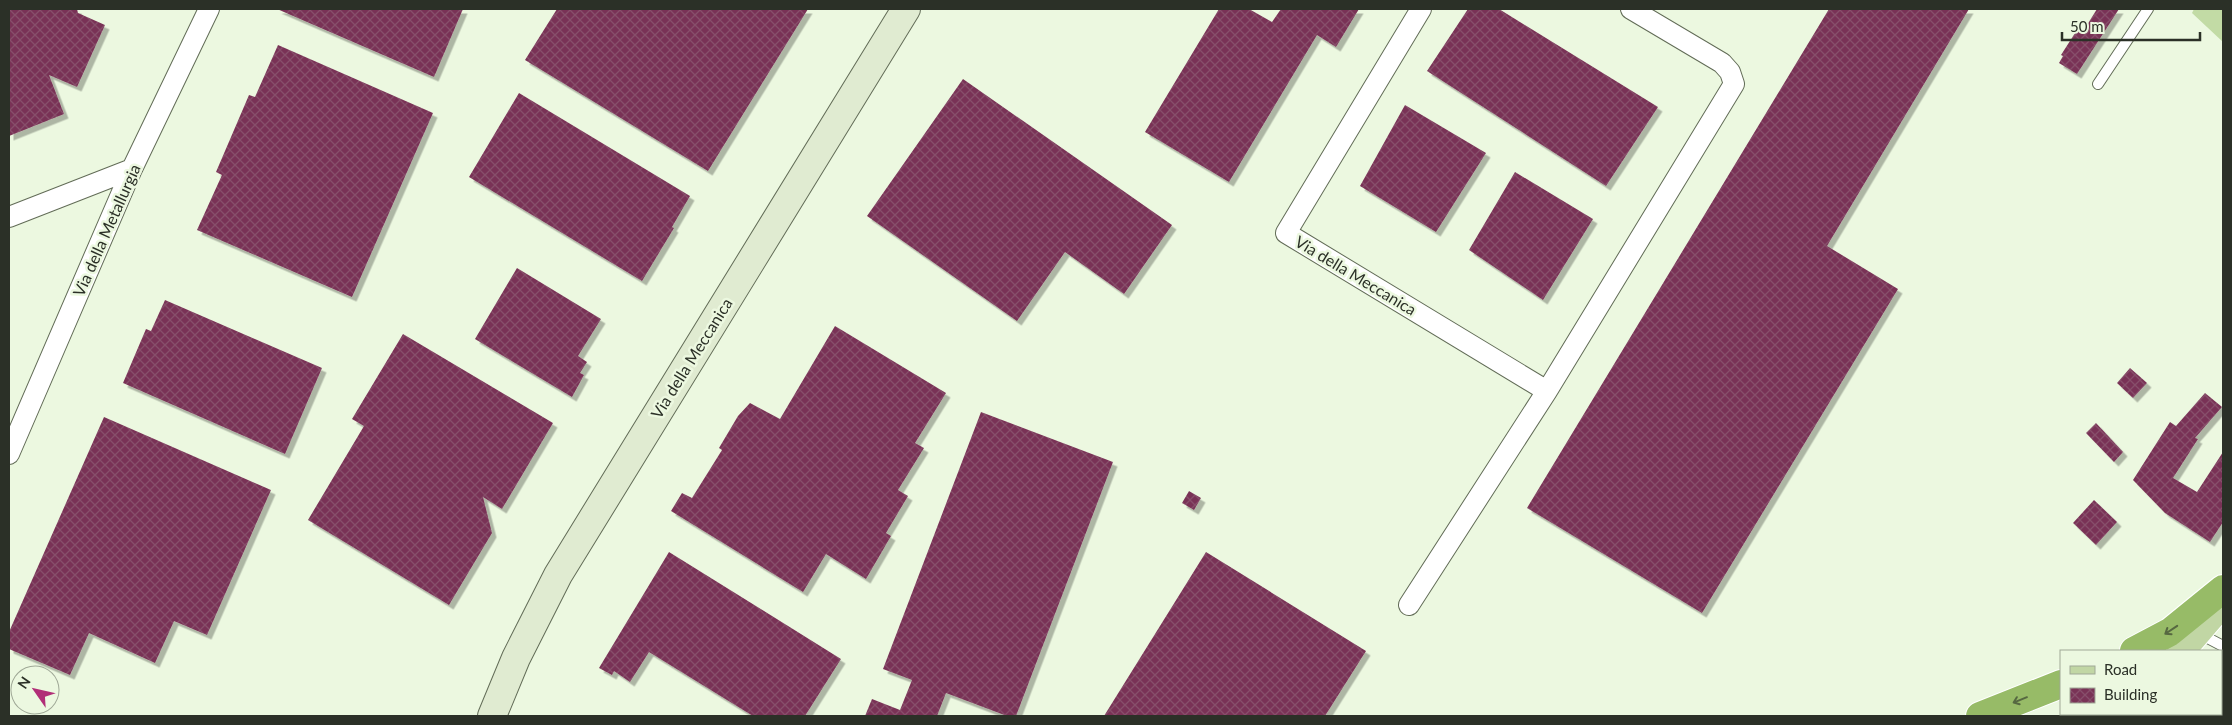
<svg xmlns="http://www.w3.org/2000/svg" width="2232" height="725" viewBox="0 0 2232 725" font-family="Lato,sans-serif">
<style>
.grass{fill:#c2dba5}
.building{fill:url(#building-cross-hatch);filter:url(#shadow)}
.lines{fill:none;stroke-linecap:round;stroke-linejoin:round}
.lane-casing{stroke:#626c57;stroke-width:12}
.street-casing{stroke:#626c57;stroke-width:22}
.secondary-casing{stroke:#626c57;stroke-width:30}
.primary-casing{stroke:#fff;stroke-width:30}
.highway-casing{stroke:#fff;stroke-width:30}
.lane{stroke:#fff;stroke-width:10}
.street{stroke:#fff;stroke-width:20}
.secondary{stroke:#e0ebd1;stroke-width:28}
.primary{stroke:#c1d6a4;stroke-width:28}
.highway{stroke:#97bb67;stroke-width:28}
.oneway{stroke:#566841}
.labels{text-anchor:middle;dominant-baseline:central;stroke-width:5;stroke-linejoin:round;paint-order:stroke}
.street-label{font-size:16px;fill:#2b3027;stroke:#ecf8e0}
</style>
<defs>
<pattern id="building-cross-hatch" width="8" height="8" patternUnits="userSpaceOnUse" patternTransform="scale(1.25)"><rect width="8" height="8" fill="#793356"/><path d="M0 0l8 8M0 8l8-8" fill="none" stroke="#874f6b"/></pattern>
<filter id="shadow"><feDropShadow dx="4.5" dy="4.5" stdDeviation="0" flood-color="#0004"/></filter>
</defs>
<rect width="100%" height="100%" fill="#ecf8e0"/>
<!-- grass -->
<path class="grass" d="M2194,9H2223V42L2192,13Z"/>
<!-- building -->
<path class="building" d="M9,9H77L78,13L105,25L77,87L49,75L64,114L9,136Z
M277,9H463L434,77Z
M557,9H808L708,171L525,60Z
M1219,9H1249L1272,22L1281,9H1359L1336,47L1317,35L1229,182L1145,132Z
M1468,9H1499L1658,107L1606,186L1427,71Z
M1829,9H1969L1827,246L1898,289L1702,613L1527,508Z
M2097,9H2119L2077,74L2059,63L2063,56L2061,55L2077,30L2082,33Z
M278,45L433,113L352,297L197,230L222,175L216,172L249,95L255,97Z
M963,79L1172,225L1124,294L1065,252L1017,321L867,216Z
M519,93L690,196L672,227L674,228L642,281L469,177Z
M1405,105L1486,153L1436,232L1360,186Z
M1515,172L1593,219L1543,300L1469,250Z
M517,268L601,319L578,356L587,362L580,373L584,375L572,397L475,339Z
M165,300L322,368L285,454L123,383L146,329L151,331Z
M835,326L946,393L915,443L924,448L898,490L908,496L886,533L891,536L866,579L826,554L803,592L671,511L682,493L692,498L722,450L719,448L738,416L750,403L780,419Z
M403,334L553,423L502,509L483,497L492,533L449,605L308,520L364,426L352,419Z
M2130,368L2147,383L2133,398L2117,383Z
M2205,393L2222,407L2195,438L2198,439L2173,478L2197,492L2223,452V522L2210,542L2165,513L2133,480L2170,422L2176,426Z
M981,412L1113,462L1016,716H1007L946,693L937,716H865L872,699L900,710L912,680L883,669Z
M104,417L271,490L207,635L174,621L155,663L89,633L70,675L9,649V632Z
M2096,423L2123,452L2114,462L2086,433Z
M1189,491L1201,498L1194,510L1182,503Z
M2094,500L2117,522L2096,545L2073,523Z
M669,552L841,659L805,716H753L649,652L630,682L614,671L612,675L599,668Z
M1206,552L1366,651L1325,716H1104Z"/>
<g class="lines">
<defs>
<path id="lane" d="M2098,84L2148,9
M2198,633L2223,646"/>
<path id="street" d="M1421,9L1286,233L1547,391
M9,217L132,169
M9,454L132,169L209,9
M1409,605L1547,391L1734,84L1730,72L1722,63L1631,9"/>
<path id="secondary" d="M492,716L516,658L558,575L906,9"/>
<path id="primary" d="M2181,651L2223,602"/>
<path id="highway" d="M2134,651L2170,632L2223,589
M1980,716L2061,684
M2138,716L2139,714"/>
</defs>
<!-- lane casing -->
<use href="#lane" class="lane-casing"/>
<!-- street casing -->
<use href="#street" class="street-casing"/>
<!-- secondary casing -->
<use href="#secondary" class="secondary-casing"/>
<!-- primary casing -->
<use href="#primary" class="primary-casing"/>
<!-- highway casing -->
<use href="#highway" class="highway-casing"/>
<!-- lane -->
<use href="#lane" class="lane"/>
<!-- street -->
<use href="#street" class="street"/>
<!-- secondary -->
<use href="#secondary" class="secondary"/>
<!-- primary -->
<use href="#primary" class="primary"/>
<!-- highway -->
<use href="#highway" class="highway"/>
</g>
<!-- one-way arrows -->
<defs><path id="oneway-shaft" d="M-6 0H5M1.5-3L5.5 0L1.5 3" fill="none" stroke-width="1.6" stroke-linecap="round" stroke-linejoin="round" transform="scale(1.25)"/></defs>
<g class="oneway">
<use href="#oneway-shaft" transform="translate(2171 630) rotate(146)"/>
<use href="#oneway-shaft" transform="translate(2020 700) rotate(158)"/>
</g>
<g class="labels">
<!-- street labels -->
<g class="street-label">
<text transform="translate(106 230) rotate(-66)">Via della Metallurgia</text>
<text transform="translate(1356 275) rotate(31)">Via della Meccanica</text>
<text transform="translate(691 358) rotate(-58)">Via della Meccanica</text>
</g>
</g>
<!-- border -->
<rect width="2232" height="725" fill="none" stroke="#2b3027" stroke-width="20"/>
<!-- legend -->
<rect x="2060" y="650" width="162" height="65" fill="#ecf8e0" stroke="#9fa896"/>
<rect x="2070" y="666" width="25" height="8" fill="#c1d6a4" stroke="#9fa896"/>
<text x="2104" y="675" font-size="15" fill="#2b3027">Road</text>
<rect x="2070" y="688" width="25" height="15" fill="url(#building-cross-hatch)" stroke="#9fa896"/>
<text x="2104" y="700" font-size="15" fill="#2b3027">Building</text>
<!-- north arrow -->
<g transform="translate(35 690) rotate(304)"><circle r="24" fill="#ecf8e0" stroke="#9fa896"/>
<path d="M0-4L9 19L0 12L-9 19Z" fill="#b12e77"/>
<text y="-8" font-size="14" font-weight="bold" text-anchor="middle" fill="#2b3027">N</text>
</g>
<!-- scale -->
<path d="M2062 32v8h138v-8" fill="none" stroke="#2b3027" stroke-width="2.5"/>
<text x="2070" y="32" font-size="15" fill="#2b3027" stroke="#ecf8e0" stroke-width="4" paint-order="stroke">50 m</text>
</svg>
